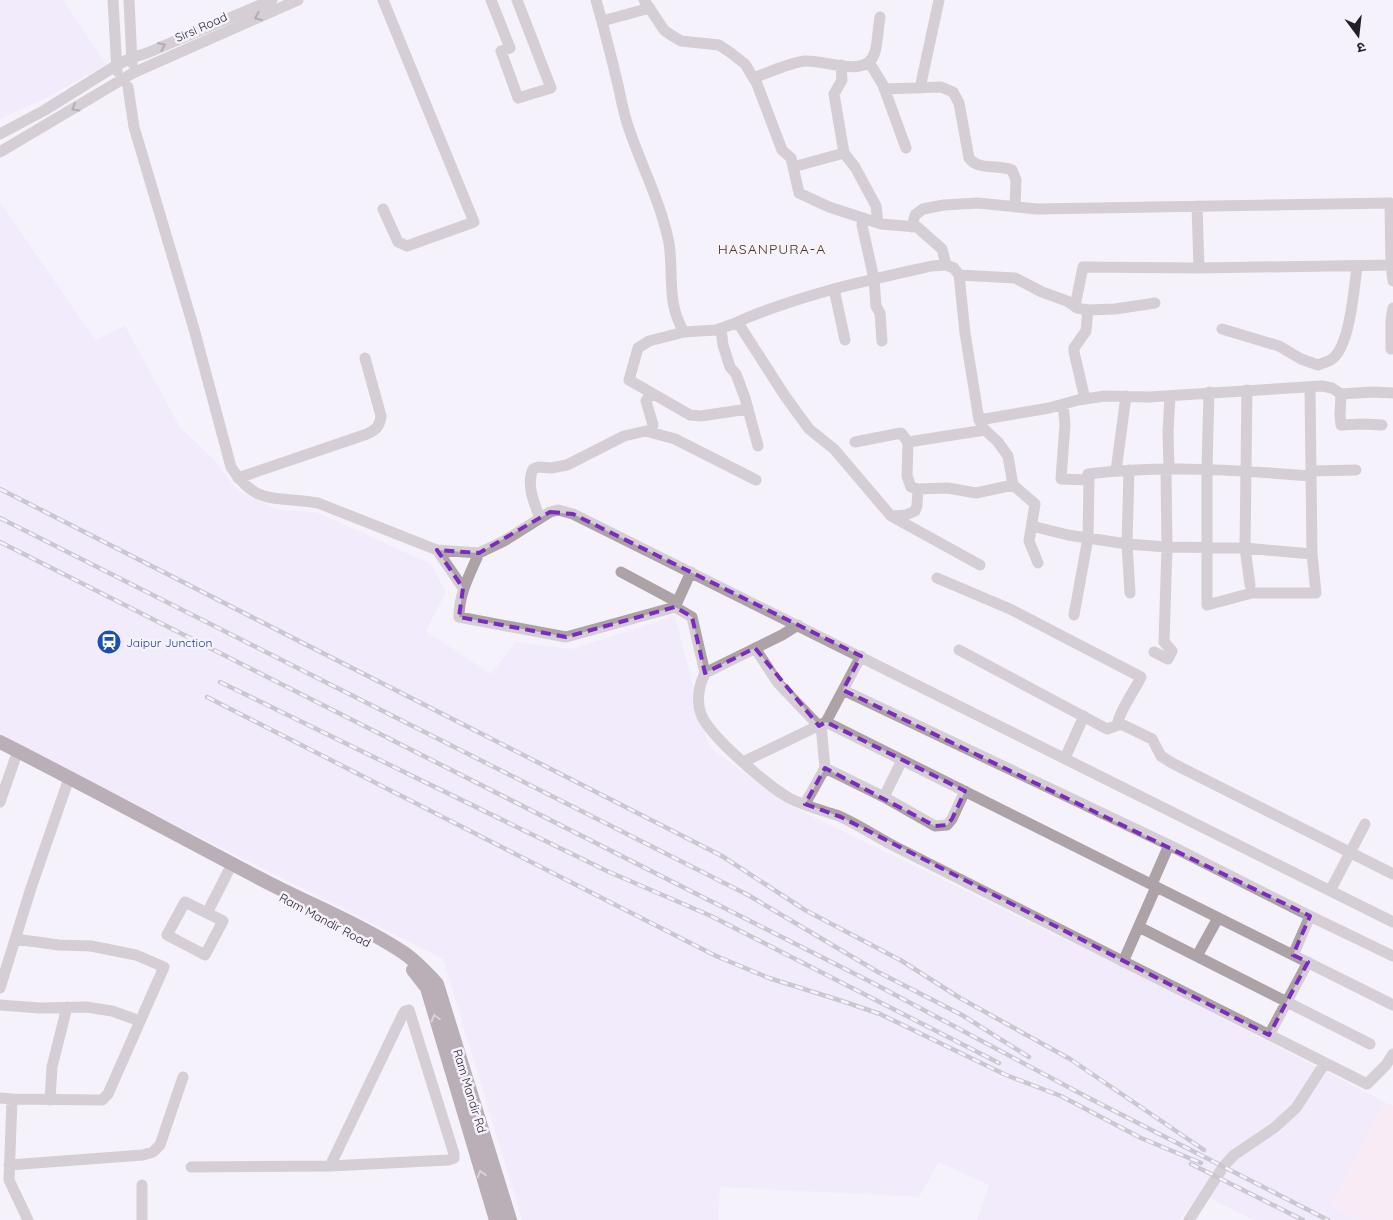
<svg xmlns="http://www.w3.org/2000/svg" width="1393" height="1220" viewBox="0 0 1393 1220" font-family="Quicksand,'Noto Sans Devanagari',sans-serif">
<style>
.built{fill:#ebe3fc}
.industrial{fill:#fbe3ed}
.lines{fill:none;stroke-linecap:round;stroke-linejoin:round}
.minor{stroke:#ada2a5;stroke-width:11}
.major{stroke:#725e64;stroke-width:14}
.rail-casing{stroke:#95929b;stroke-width:4.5}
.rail{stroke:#f5f2fc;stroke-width:2.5;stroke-dasharray:8;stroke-linecap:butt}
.oneway{stroke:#615a60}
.oneway2{stroke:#b4a8b0}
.marked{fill:none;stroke:#7b2cbf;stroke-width:4;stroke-dasharray:10 6;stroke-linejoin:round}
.labels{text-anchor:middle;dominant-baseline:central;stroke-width:5;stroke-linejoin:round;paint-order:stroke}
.street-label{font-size:12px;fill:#221f28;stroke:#f5f2fc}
.transit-label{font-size:12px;fill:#164399;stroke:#f5f2fc;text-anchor:start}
.neighbourhood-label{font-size:14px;letter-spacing:1px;fill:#4e3313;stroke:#f5f2fc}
</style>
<rect width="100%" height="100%" fill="#f5f2fc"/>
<!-- built -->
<path class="built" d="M0,0H63L106,65L44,99L0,119Z
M0,202L95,340L125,326L180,427L215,461L238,491L279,510L316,512L431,564L446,592L426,631L491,674L515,642L571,649L675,616L709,747L787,804L1134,973L1385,1102L1331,1207L1361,1220H1253L1200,1193L1179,1220H977L989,1185L939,1162L919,1197L720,1187L718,1220H522L443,959L0,737Z"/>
<!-- industrial -->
<path class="industrial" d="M1385,1102L1393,1106V1220H1361L1331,1207Z"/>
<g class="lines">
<!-- minor -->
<path class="minor" d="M113,0L117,71
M129,0L132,63
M491,0L510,48L501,51L518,98L551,88L517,0
M596,0C604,28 611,56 618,85C621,99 624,115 629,129C642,167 661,203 669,243C674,276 666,302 684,332
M644,0L664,30L671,35L681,41L719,45L731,53L745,64L757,84L782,150L791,158L799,193L829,207L881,224L917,227L942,249L946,265L954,268L959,275L965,333L979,420L985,430L998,442L1008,456L1013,485L1035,504L1029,541L1038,563
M602,21L650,8
M869,62L883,85L906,148
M841,65L842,80L834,94L844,153L855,167L876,206L878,223
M754,78C770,72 788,63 805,61C825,59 867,80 875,52C878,41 878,28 880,17
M128,87L134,127L194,329L231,467C257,508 277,495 318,503L437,550L479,553L504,541L550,512L558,510L573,514L1393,922
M920,88L939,0
M884,89L941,87L953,92L959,103L969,158C978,171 1000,164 1012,170L1016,180L1015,207
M0,134L45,110L117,65L131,58L147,53L272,0
M0,152L133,73L298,0
M793,167L844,153
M1197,206L1199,268
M383,209L398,242L407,246L474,222L383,0
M863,218L862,225L874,279L876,306L880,313L882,341
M912,227L915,215L923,209L944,205L978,203L1037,209L1390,203L1391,265L1199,268L1083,267L1075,306
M1391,265L1393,281
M959,275L1015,278L1042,292L1067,301L1077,308L1088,310L1115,309L1155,303
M834,289L845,340
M733,324C797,295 865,281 932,266L946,265
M721,329L723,345L730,367L736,374L745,398L758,446
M1222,329L1279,346L1301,359L1318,365C1322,363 1328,362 1332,359C1350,347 1354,288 1357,267L1351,266
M1391,349V320L1393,308
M1247,390L1245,548L1250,585
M1209,392L1207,468V605L1252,593H1316L1312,554L1310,387
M651,393L646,401L653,425
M1341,394L1340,415L1341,425L1363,424L1382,425
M1085,399L1074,352V348L1086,331L1088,310
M1063,404L1065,424L1061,479L1089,480L1088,474C1163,465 1236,470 1311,476
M748,409L701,416L690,415L629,380L638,348L649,341L684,332L716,330L733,324L740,326L785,396L809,429L834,449L891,516L906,515L915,511L917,506L918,489
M979,420L1049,408L1078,400L1105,396L1149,397L1322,386L1332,388L1341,394L1373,392L1393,393
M855,442L901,433L908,442L985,430
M908,442L907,476L911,487L918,489L948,488L976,493L1013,485
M1169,469L1168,432L1170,396
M1129,470L1127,544L1130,593
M1116,471L1126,396
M1311,471L1356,470
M238,478L367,434C376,430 380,426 381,416L365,358
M891,516L980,565
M540,518C534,503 526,484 533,469L538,467L551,468L567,465L624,436L646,431L675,439L756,480
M1032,526L1068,535L1127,544L1167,547L1245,548L1312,554
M437,550L463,588
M479,553C470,574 459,593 459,617L566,637L675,607L691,572
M621,572L677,602
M937,578L1010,609L1141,677C1133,694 1121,707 1117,725
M675,607L692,617L705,673
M1074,615L1088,538L1089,480
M798,625L782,635L705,673C699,685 696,701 701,714C709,736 767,785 789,798C804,806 822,810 839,816C859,825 877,837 896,847L1367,1084L1386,1065L1393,1054
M755,648L778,683L819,726
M959,650L1107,729L1121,724L1152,739L1161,756L1172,763L1393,874
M1154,652L1168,659L1172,651L1164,642L1167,547L1166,469
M843,690L1169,845
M826,722L861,656
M821,725L825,768
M1065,758L1084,716
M902,760L884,797L935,826L947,825L952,819L965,791
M743,762L826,722L1393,1005
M0,802L15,759
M805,804L825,768L884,797
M1152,884L1169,845L1310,916L1293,955
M1330,891L1365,824
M207,913L185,902L167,935L205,955L223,921L207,913L229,870
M1310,916L1393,956
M1139,927L1370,1044
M1197,956L1218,918
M1123,962L1156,887
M0,988L31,888L67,784
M0,1005L39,1008L86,1007L112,1011L140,1021
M1269,1035L1308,962
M0,1098L12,1099L102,1100L108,1094L164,967L136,955L91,946L59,945L15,939
M12,1099L9,1180L28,1220
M50,1100L52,1067L67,1007
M9,1165L143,1155L153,1152L160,1145L183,1077
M191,1167L330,1166L448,1160L454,1158V1154L409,1010L405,1011L403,1014L330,1166
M142,1185V1220
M1189,1220L1223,1167L1234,1155L1274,1128L1296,1108L1325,1063"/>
<!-- major -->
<path class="major" d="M0,742C87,786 173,833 259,878C306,903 356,922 401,951C414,959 426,972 437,984L510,1220
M413,970L427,988L496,1220"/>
<defs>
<path id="rail" d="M0,489L722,856L805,910L902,961L960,998L1070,1059L1204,1150
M0,518L748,895L878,972L962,1015L1029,1057
M0,542L871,982L1087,1097L1328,1220
M220,682L607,871L711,916L999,1063
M207,697L716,956L769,978L845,1002L880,1014L1006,1075L1061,1096L1141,1138L1201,1163
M1191,1164L1303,1220"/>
</defs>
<!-- rail casing -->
<use href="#rail" class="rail-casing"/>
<!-- rail -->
<use href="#rail" class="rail"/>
</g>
<!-- one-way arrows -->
<defs><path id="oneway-chevron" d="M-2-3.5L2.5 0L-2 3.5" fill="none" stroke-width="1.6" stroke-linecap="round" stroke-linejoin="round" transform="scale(1.25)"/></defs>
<g class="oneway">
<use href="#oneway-chevron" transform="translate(258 17) rotate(156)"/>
<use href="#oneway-chevron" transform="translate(162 46) rotate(-23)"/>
<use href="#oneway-chevron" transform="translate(75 108) rotate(150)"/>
</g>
<g class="oneway2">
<use href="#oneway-chevron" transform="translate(435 1018) rotate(-106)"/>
<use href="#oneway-chevron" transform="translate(481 1174) rotate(-107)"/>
</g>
<!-- marked area -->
<path d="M0 0H1393V1220H0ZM550,512L573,514L861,656L843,690L1310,916L1293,955L1308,962L1269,1035L841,817L805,804L825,768L935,826L947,825L952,819L965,791L826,722L819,726L755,648L705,673L692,617L675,607L566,637L459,617L463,588L437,550L479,553Z" fill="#f5f2fc" fill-opacity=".55" fill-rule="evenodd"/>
<path class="marked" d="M550,512L573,514L861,656L843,690L1310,916L1293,955L1308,962L1269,1035L841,817L805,804L825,768L935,826L947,825L952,819L965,791L826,722L819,726L755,648L705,673L692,617L675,607L566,637L459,617L463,588L437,550L479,553Z"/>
<!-- icons -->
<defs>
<symbol id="station-disc" viewBox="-11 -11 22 22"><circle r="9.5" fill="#1a4fb4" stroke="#f5f2fc"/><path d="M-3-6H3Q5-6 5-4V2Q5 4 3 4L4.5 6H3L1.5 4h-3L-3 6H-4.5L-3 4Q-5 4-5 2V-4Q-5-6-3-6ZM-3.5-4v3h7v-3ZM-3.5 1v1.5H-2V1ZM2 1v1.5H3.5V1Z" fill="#fff"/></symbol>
</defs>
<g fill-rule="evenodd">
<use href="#station-disc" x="95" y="628" width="28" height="28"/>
</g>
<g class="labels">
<!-- street labels -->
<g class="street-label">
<text transform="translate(201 27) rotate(-24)">Sirsi Road</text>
<text transform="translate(325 920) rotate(28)">Ram Mandir Road</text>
<text transform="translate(470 1091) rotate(73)">Ram Mandir Rd</text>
</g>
<!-- transit labels -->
<g class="transit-label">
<text x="126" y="642">Jaipur Junction</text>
</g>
<!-- neighbourhood labels -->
<g class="neighbourhood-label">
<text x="772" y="249">HASANPURA-A</text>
</g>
</g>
<!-- north arrow -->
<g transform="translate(1358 35) rotate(165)" stroke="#f5f2fc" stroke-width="4" paint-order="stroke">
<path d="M0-4L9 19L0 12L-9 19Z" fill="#221f28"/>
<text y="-8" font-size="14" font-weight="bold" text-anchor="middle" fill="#221f28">उ</text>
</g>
</svg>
